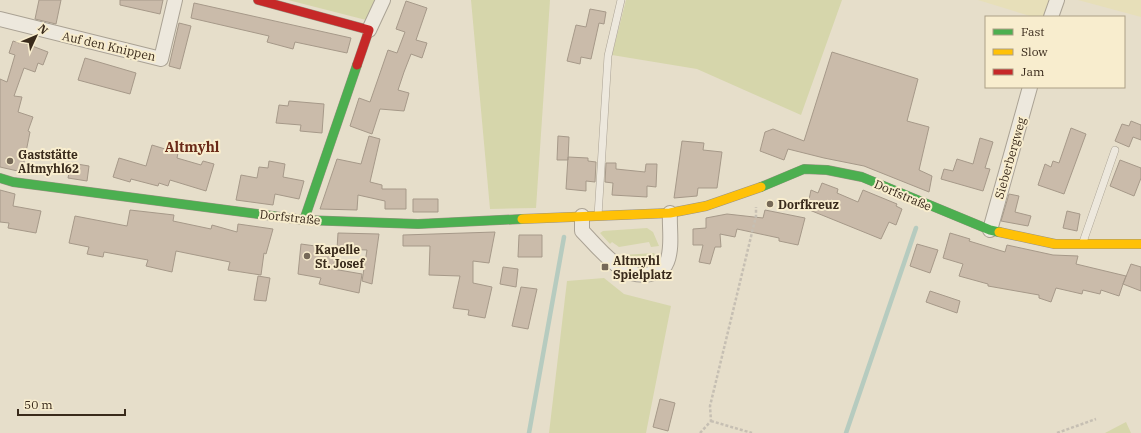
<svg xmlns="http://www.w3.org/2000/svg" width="1141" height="433" viewBox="0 0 1141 433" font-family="'IBM Plex Serif',serif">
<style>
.farmland{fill:#e7dfb9}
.green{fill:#d6d6ab}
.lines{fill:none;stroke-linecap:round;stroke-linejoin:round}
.stream{stroke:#b6cbbf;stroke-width:4.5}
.building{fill:#cabbaa;stroke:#a69989}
.lane-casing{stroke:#aaa294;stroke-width:8}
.street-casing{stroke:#aaa294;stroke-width:16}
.fast-casing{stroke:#9a9283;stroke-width:10}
.slow-casing{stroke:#9a9283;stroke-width:10}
.jam-casing{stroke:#9a9283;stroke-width:10}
.path{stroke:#c6bfb3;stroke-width:2.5;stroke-dasharray:3 2;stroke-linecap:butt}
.lane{stroke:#ede8dd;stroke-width:7}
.street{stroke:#ede8dd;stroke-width:14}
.fast{stroke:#4caf50;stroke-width:9}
.slow{stroke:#ffc107;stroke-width:9}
.jam{stroke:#c62828;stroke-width:9}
.poi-dot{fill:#766958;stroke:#f8edce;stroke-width:1.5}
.labels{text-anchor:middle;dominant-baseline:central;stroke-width:4;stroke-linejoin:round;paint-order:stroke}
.street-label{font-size:12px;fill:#392a1b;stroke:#f8edce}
.poi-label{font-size:12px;font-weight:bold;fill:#392a1b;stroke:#f8edce;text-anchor:start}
.quarter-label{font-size:14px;font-weight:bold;fill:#6a2917;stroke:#f8edce}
</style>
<rect width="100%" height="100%" fill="#e6deca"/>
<!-- farmland -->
<path class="farmland" d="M978,0H1054L1048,17H1033Z
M1078,0H1141V17Z"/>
<!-- green -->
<path class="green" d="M288,0H379L370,21Z
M471,0H550L536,208L490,209Z
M626,0H842L801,115L697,69L612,55Z
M647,228L653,232L659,246L651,247L649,242L619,247L612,242L610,244L600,233L603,231Z
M654,253L658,258L656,262L644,269L634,266L623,255Z
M604,278L624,294L671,306L646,433H549L567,281Z
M1126,422L1131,433H1105Z"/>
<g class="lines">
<!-- stream -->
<path class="stream" d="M529,433L564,237
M846,433L916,228"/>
</g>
<!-- building -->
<path class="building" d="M39,0H61L56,24L35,19Z
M120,0H163L160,14L120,5Z
M406,1L427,8L416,40L427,43L422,58L411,54L404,72L398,90L409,93L404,111L380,109L372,134L350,126L359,98L370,102L388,50L397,53L405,32L396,29Z
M194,3L351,38L347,53L295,42L293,49L267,42L269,36L191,18Z
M590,9L606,12L604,24L599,23L591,59L581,57L580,64L567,61L576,25L586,27Z
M179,23L191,26L180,69L169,66Z
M13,41L19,43V41L48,52L43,65L38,63L35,72L24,68L14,96L22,97L18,112L33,117L28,131L30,132L22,172L0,167V79L7,82L15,55L9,53Z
M832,52L918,79L907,121L929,127L919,170L932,176L929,192L864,166L824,158L788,149L784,160L760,151L765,132L773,129L804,141Z
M85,58L136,73L130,94L78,80Z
M289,101L324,104L322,133L300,131L301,125L276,123L279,105L288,106Z
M1131,121L1141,125V140L1133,137L1129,147L1115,141L1122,124L1129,126Z
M1071,128L1086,134L1064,194L1038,185L1045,164L1051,167L1053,161L1059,163Z
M369,136L380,139L370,182L382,185V189H406V209H385V201L358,195L357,210L320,209L337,159L361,164Z
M558,136L569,137L568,160H557Z
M980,138L993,142L985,168L990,169L983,191L941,179L944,169L953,171L957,159L973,164Z
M682,141L704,143L703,150L722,152L717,188H698L697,196L674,198Z
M152,145L178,153L177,158L201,165L203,161L214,164L206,191L170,180L168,186L159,183L158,186L131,179L130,182L113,177L119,158L146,166Z
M568,157L588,158V161L596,162L595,182L586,181V191L566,189Z
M1120,160L1141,168V178L1134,196L1110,186Z
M269,161L285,164L283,177L304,181L299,199L275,194L273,205L236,200L241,175L257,178L259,167L268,168Z
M71,163L89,166L87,181L68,178Z
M606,163H616V169L645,172L646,164H657L656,187L647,186V197L612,195L613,183L605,182Z
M822,183L838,189L837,193L858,202L863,190L897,204L896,206L902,209L896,225L889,222L881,239L807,209L811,190L818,193Z
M0,190L15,194L13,206L41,211L36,233L8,228L9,223L0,222Z
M1009,194L1019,196L1015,212L1031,216L1028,226L1001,221Z
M413,199H438V212H413Z
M130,210L174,215L173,221L211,229L212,225L237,232L238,224L273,229L266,254L264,253L261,275L228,270L230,262L176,251L172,272L146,266L148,260L104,252L103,257L87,254L89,247L69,243L75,216L127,226Z
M765,210L805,218L798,245L779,241V238L737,229L735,237L720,234L721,247H715L710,264L699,262L703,245H693V229L706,228V218L727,214L763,218Z
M1067,211L1080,214L1077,231L1063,228Z
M495,232L489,263L473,261V283L492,287L485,318L468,315L469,310L453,308L460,276L429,275L430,246H403V235Z
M338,233L379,234L372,284L362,281L367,250L337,249Z
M950,233L970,239L969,241L1005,252L1007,245L1053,255L1078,256L1076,264L1126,276L1123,284L1131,264L1141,267V291L1123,284L1119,296L1101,290L1100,294L1083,290L1082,294L1056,288L1051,302L1039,298V295L988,286V284L959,276L963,264L943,258Z
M519,235H542V257H518Z
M301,244L337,249L333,269L362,274L359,293L319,284L321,278L298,274Z
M917,244L938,250L930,273L910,266Z
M503,267L518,269L516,287L500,284Z
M258,276L270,278L266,301L254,300Z
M521,287L537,289L528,329L512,326Z
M930,291L960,301L957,313L926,302Z
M660,399L675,403L668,431L653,427Z"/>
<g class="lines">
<defs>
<path id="lane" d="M598,216L608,56L621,0
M1083,242L1115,150"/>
<path id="street" d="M1051,17L1057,0
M0,19L161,59L175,0
M369,30L383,0
M582,216V231C601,250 624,283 654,273C660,271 665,268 667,262C673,247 669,228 670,213
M990,230L1030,87"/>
<path id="fast" d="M0,178L13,182L304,220L418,224L522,219
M761,187L804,169L827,170L862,177L990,230L999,232
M304,220L357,65"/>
<path id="slow" d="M522,219L670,213L706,206L761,187
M999,232L1055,244H1141"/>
<path id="jam" d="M258,0L369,30L357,65"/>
</defs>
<!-- lane casing -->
<use href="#lane" class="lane-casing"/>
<!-- street casing -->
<use href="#street" class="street-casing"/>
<!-- fast casing -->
<use href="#fast" class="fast-casing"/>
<!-- slow casing -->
<use href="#slow" class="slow-casing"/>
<!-- jam casing -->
<use href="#jam" class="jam-casing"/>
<!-- path -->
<path class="path" d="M711,421L752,433
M700,433L711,421L710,406L756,216V207
M1057,433L1096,419"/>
<!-- lane -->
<use href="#lane" class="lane"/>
<!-- street -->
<use href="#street" class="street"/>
<!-- fast -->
<use href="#fast" class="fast"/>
<!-- slow -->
<use href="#slow" class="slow"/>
<!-- jam -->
<use href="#jam" class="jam"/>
</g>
<!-- markers -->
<g class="poi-dot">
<circle cx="10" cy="161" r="4"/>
<circle cx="770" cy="204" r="4"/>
<circle cx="307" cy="256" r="4"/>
<rect x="601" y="263" width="8" height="8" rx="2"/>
</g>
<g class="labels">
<!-- street labels -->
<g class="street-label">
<text transform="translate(109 46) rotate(13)">Auf den Knippen</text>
<text transform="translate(1010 158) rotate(-74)">Sieberbergweg</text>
<text transform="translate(903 195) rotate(23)">Dorfstraße</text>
<text transform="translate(290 217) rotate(6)">Dorfstraße</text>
</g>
<!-- poi labels -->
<g class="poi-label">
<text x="18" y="154">Gaststätte<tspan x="18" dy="14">Altmyhl62</tspan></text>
<text x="778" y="204">Dorfkreuz</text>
<text x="315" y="249">Kapelle<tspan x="315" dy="14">St. Josef</tspan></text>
<text x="613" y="260">Altmyhl<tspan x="613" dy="14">Spielplatz</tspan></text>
</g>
<!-- quarter labels -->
<g class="quarter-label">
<text x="192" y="147">Altmyhl</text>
</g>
</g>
<!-- legend -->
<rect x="985" y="16" width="140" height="72" fill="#f8edce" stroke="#ac9f86"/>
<rect x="993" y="29" width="20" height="6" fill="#4caf50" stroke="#ac9f86"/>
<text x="1021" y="36" font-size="12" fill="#392a1b">Fast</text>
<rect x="993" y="49" width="20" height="6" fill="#ffc107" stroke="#ac9f86"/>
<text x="1021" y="56" font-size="12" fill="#392a1b">Slow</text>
<rect x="993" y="69" width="20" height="6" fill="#c62828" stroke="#ac9f86"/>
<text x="1021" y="76" font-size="12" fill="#392a1b">Jam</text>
<!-- north arrow -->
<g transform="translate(36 36) rotate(46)" stroke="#f8edce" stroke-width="3" paint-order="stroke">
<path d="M0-3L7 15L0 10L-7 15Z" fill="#392a1b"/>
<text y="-6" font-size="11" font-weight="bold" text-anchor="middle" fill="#392a1b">N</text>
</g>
<!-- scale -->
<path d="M18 409v6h107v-6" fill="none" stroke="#392a1b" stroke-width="2"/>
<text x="24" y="409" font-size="12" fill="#392a1b" stroke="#f8edce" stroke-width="3" paint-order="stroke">50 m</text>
</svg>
